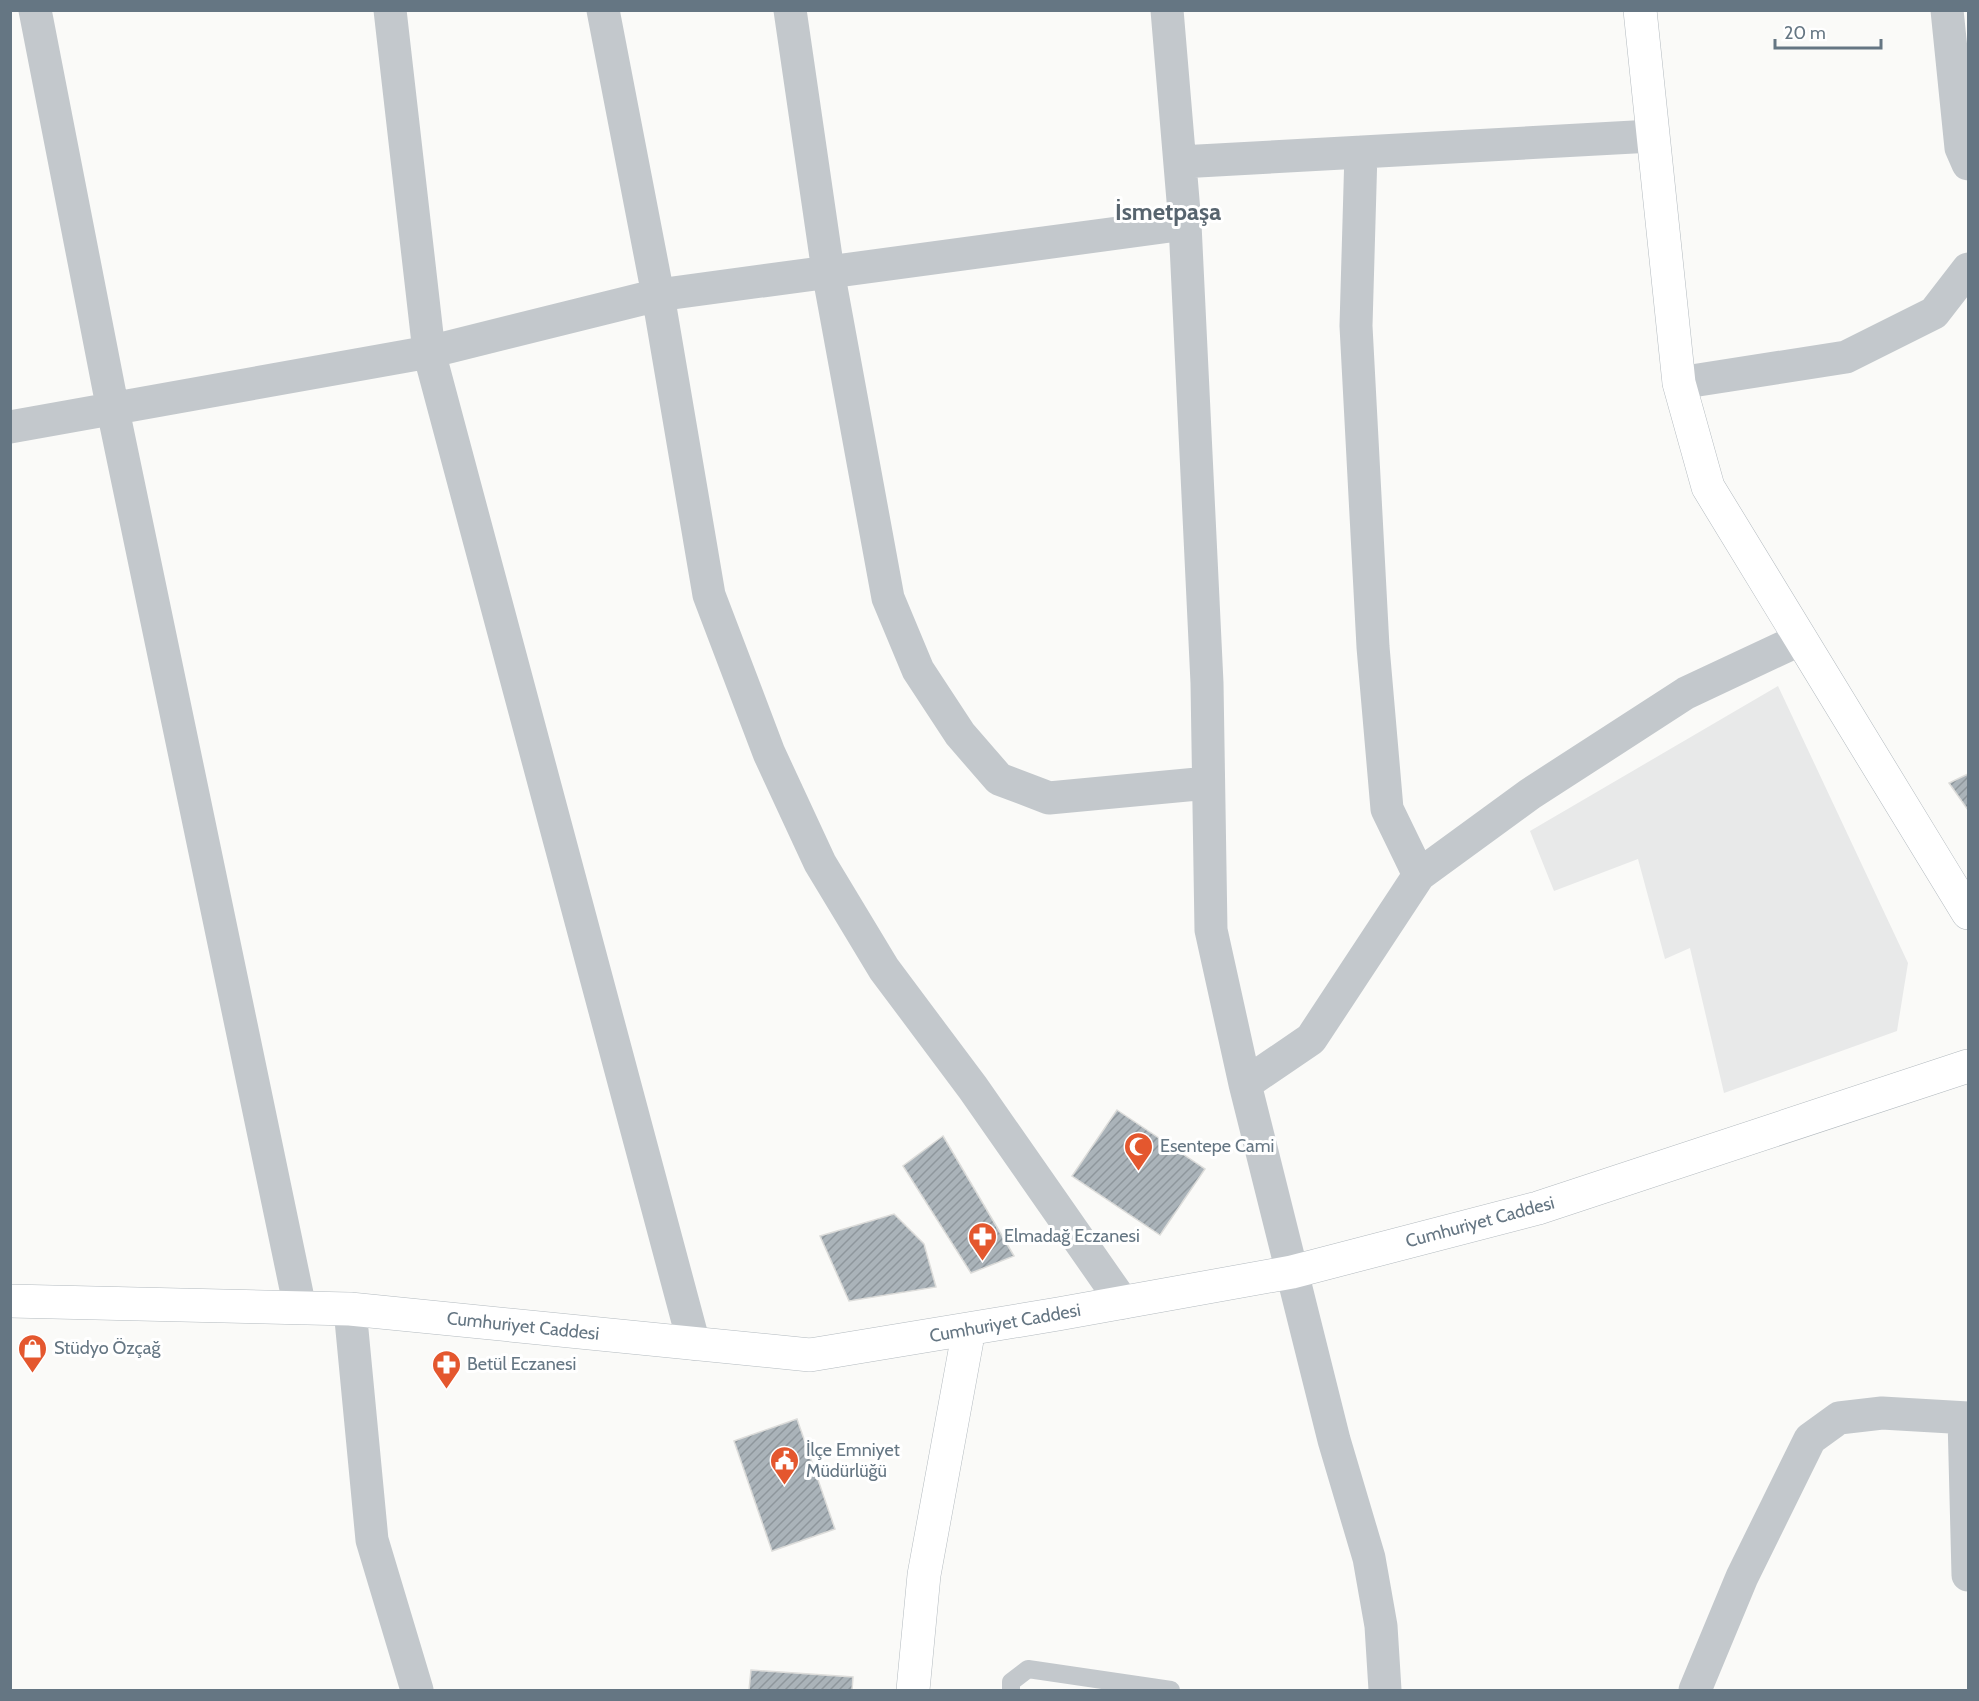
<svg xmlns="http://www.w3.org/2000/svg" width="1979" height="1701" viewBox="0 0 1979 1701" font-family="Cabin,sans-serif">
<style>
.built{fill:#e8e9e9}
.building{fill:url(#building-hatch);stroke:#dcdcda;stroke-width:1.5}
.lines{fill:none;stroke-linecap:round;stroke-linejoin:round}
.secondary-casing{stroke:#b3babf;stroke-width:34}
.lane{stroke:#c3c8cc;stroke-width:18}
.street{stroke:#c3c8cc;stroke-width:33}
.secondary{stroke:#fff;stroke-width:33}
.labels{text-anchor:middle;dominant-baseline:central;stroke-width:6;stroke-linejoin:round;paint-order:stroke}
.poi-label{font-size:18px;fill:#657683;stroke:#fff;text-anchor:start}
.street-label{font-size:18px;fill:#657683;stroke:#fff}
.district-label{font-size:24px;font-weight:bold;fill:#57646e;stroke:#fff}
</style>
<defs>
<pattern id="building-hatch" width="6" height="6" patternUnits="userSpaceOnUse" patternTransform="scale(1.5)"><rect width="6" height="6" fill="#aab3b9"/><path d="M-1 1l2-2M0 6l6-6M5 7l2-2" fill="none" stroke="#8e969c"/></pattern>
</defs>
<rect width="100%" height="100%" fill="#fafaf8"/>
<!-- built -->
<path class="built" d="M1778,686L1908,963L1897,1031L1724,1093L1690,948L1665,959L1638,859L1554,891L1530,831Z"/>
<!-- building -->
<path class="building" d="M1968,774V810L1949,783Z
M1117,1110L1205,1169L1160,1235L1072,1176Z
M943,1136L1014,1256L971,1273L903,1166Z
M894,1214L924,1244L936,1287L849,1301L820,1236Z
M797,1419L835,1529L772,1551L734,1441Z
M751,1670L853,1677L852,1690H749Z"/>
<g class="lines">
<defs>
<path id="secondary" d="M1640,10L1679,383L1708,487L1968,913
M10,1301L350,1309L810,1355L1058,1314L1292,1272L1538,1208L1968,1066
M913,1690L924,1575L969,1329"/>
</defs>
<!-- secondary casing -->
<use href="#secondary" class="secondary-casing"/>
<!-- lane -->
<path class="lane" d="M1011,1690V1682L1028,1669L1171,1690"/>
<!-- street -->
<path class="street" d="M35,10L113,410L300,1308
M390,10L429,352L694,1344
M603,10L658,295L709,595L769,753L820,863L884,969L973,1088L1123,1303
M790,10L828,271L888,598L918,670L960,734L999,779L1049,798L1208,783
M1167,10L1185,224L1207,683L1211,930L1245,1084L1334,1440L1369,1558L1381,1626L1385,1690
M1947,10L1961,148L1968,164
M1361,152L1356,326L1373,647L1387,809L1419,875
M1180,162L1652,136
M1679,383L1846,357L1934,313L1968,269
M10,427L429,352L658,295L1185,224
M1245,1084L1311,1039L1419,875L1530,794L1686,693L1801,639
M350,1309L372,1540L417,1690
M1964,1418L1968,1575
M1695,1690L1742,1577L1810,1439L1839,1418L1882,1413L1968,1418"/>
<!-- secondary -->
<use href="#secondary" class="secondary"/>
</g>
<!-- icons -->
<defs>
<symbol id="mosque-pin" viewBox="-11 -11 22 30"><path d="M0 17L-7.5 6A9.5 9.5 0 1 1 7.5 6Z" fill="#e4572e" stroke="#fff"/><path d="M3.5-4.9A6 6 0 1 0 3.5 4.9A5 5 0 1 1 3.5-4.9Z" fill="#fff"/></symbol>
<symbol id="pharmacy-pin" viewBox="-11 -11 22 30"><path d="M0 17L-7.5 6A9.5 9.5 0 1 1 7.5 6Z" fill="#e4572e" stroke="#fff"/><path d="M-2-6h4v4h4v4h-4v4h-4v-4h-4v-4h4Z" fill="#fff"/></symbol>
<symbol id="shop-pin" viewBox="-11 -11 22 30"><path d="M0 17L-7.5 6A9.5 9.5 0 1 1 7.5 6Z" fill="#e4572e" stroke="#fff"/><path d="M-5-2.5h2.3a2.7 3.5 0 0 1 5.4 0H5L5.5 6h-11ZM-1.5-2.5h3a1.5 2.3 0 0 0-3 0Z" fill="#fff"/></symbol>
<symbol id="civic-pin" viewBox="-11 -11 22 30"><path d="M0 17L-7.5 6A9.5 9.5 0 1 1 7.5 6Z" fill="#e4572e" stroke="#fff"/><path d="M-.6-6.5H3V-4.5H.6V-3L4-1V1h2V6H-6V1h2V-1L-.6-3ZM-1.2 2.5V6h2.4V2.5Z" fill="#fff"/></symbol>
</defs>
<g fill-rule="evenodd">
<use href="#mosque-pin" x="1122" y="1130" width="33" height="45"/>
<use href="#pharmacy-pin" x="966" y="1220" width="33" height="45"/>
<use href="#shop-pin" x="16" y="1332" width="33" height="45"/>
<use href="#pharmacy-pin" x="430" y="1348" width="33" height="45"/>
<use href="#civic-pin" x="768" y="1444" width="33" height="45"/>
</g>
<g class="labels">
<!-- poi labels -->
<g class="poi-label">
<text x="1160" y="1146">Esentepe Cami</text>
<text x="1004" y="1236">Elmadağ Eczanesi</text>
<text x="54" y="1348">Stüdyo Özçağ</text>
<text x="467" y="1364">Betül Eczanesi</text>
<text x="806" y="1450">İlçe Emniyet<tspan x="806" dy="21">Müdürlüğü</tspan></text>
</g>
<!-- street labels -->
<g class="street-label">
<text transform="translate(1480 1222) rotate(-15)">Cumhuriyet Caddesi</text>
<text transform="translate(1005 1323) rotate(-10)">Cumhuriyet Caddesi</text>
<text transform="translate(523 1326) rotate(6)">Cumhuriyet Caddesi</text>
</g>
<!-- district labels -->
<g class="district-label">
<text x="1168" y="211">İsmetpaşa</text>
</g>
</g>
<!-- border -->
<rect width="1979" height="1701" fill="none" stroke="#657683" stroke-width="24"/>
<!-- scale -->
<path d="M1775 39v9h106v-9" fill="none" stroke="#657683" stroke-width="3"/>
<text x="1784" y="39" font-size="18" fill="#657683" stroke="#ffffff" stroke-width="4.5" paint-order="stroke">20 m</text>
</svg>
